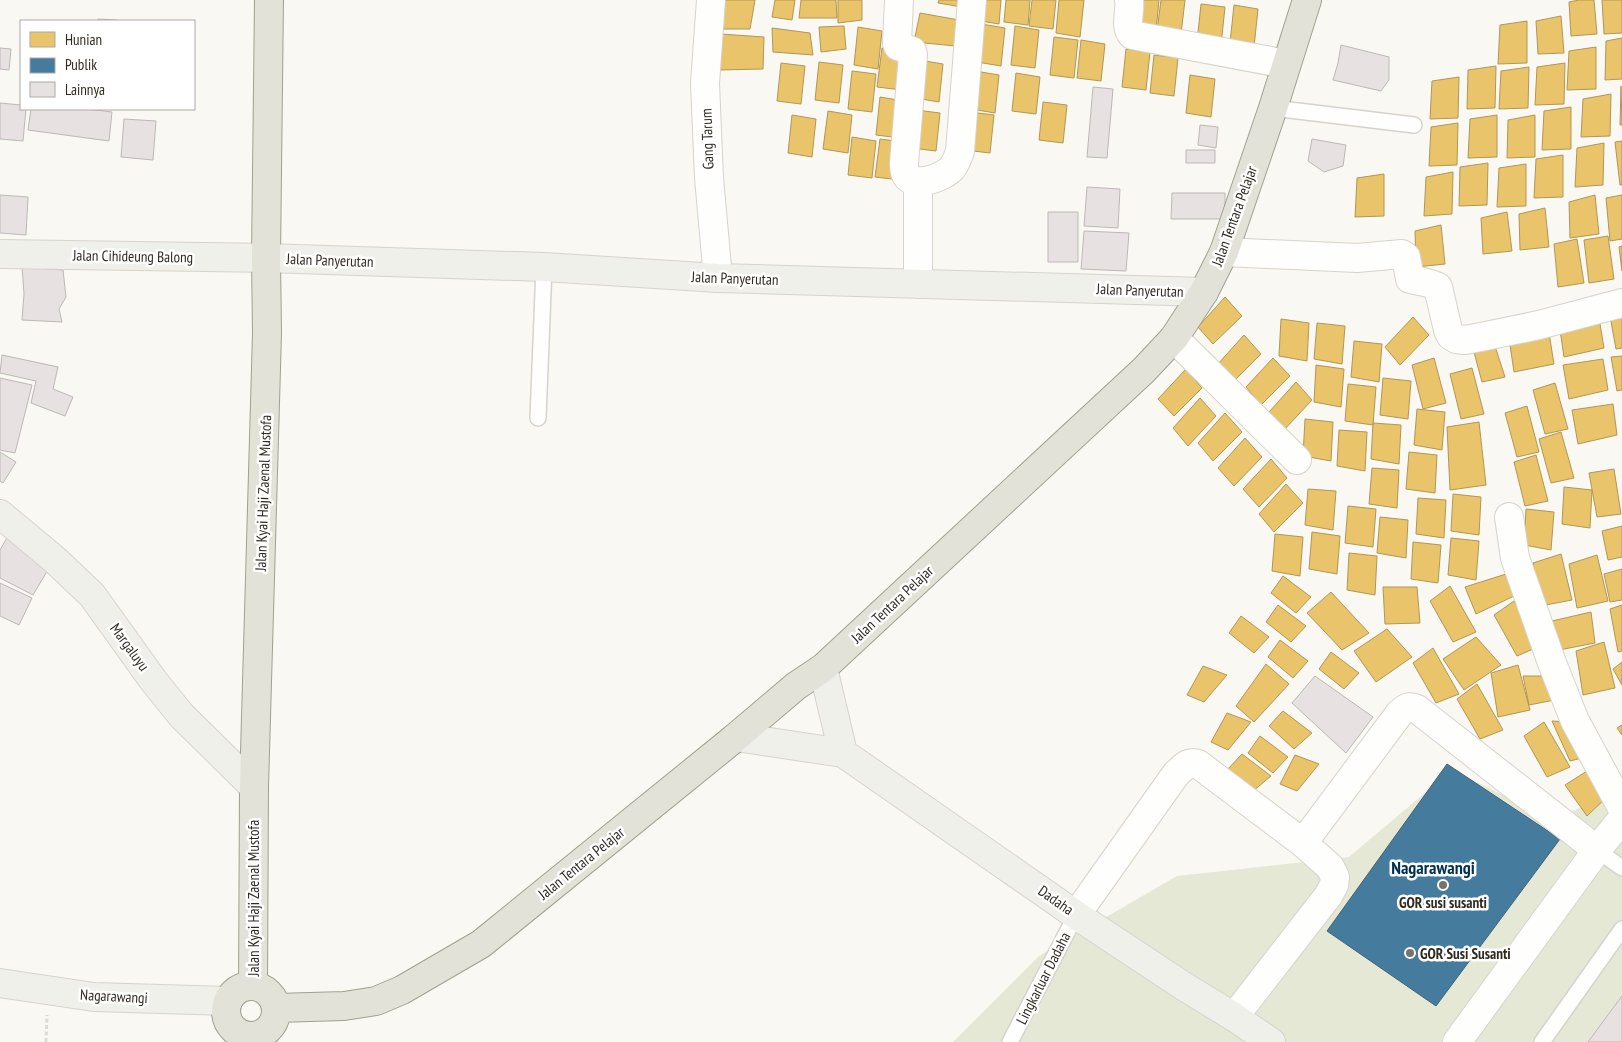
<svg xmlns="http://www.w3.org/2000/svg" width="1622" height="1042" viewBox="0 0 1622 1042" font-family="'PT Sans Narrow',sans-serif">
<style>
.green{fill:#e4e8d4}
.homes{fill:#e9c46a;stroke:#b29654}
.public{fill:#457b9d;stroke:#3f6378}
.building{fill:#e8e1e2;stroke:#beb7b7}
.lines{fill:none;stroke-linecap:round;stroke-linejoin:round}
.lane-casing{stroke:#d7d3cc;stroke-width:18}
.street-casing{stroke:#d7d3cc;stroke-width:30}
.secondary-casing{stroke:#d7d3cc;stroke-width:30}
.primary-casing{stroke:#a1a190;stroke-width:30}
.path{stroke:#dcdbd8;stroke-width:3;stroke-dasharray:4 2.5;stroke-linecap:butt}
.lane{stroke:#fefefd;stroke-width:15}
.street{stroke:#fefefd;stroke-width:28}
.secondary{stroke:#f0f0eb;stroke-width:28}
.primary{stroke:#e2e2d9;stroke-width:28}
.poi-dot{fill:#77736a;stroke:#fff;stroke-width:2}
.labels{text-anchor:middle;dominant-baseline:central;stroke-width:5;stroke-linejoin:round;paint-order:stroke}
.street-label{font-size:15px;fill:#302b21;stroke:#fff}
.poi-label{font-size:15px;font-weight:bold;fill:#302b21;stroke:#fff}
.quarter-label{font-size:18px;font-weight:bold;fill:#003054;stroke:#fff}
</style>
<rect width="100%" height="100%" fill="#faf8f2"/>
<!-- green -->
<path class="green" d="M1452,770L1554,820L1622,788V1042H953L1039,956L1177,876L1349,857Z"/>
<!-- homes -->
<path class="homes" d="M724,0H755L750,29H723Z
M775,0H795L792,20L772,17Z
M801,0H836L837,18H799Z
M838,0H862V20L838,23Z
M939,0H963L962,7L938,3Z
M977,0H1001L999,24L975,20Z
M1006,0H1030L1028,25L1004,22Z
M1032,0H1056L1053,29L1029,26Z
M1059,0H1084L1080,37L1056,33Z
M1135,0H1159L1156,31L1132,28Z
M1161,0H1185L1181,34L1157,31Z
M1579,0H1594L1597,34L1571,36L1569,2Z
M1602,0H1622V33L1604,34Z
M1201,4L1225,7L1221,45L1197,42Z
M1234,5L1258,9L1254,47L1230,43Z
M920,13L959,20L956,46L914,42Z
M1561,16L1564,53L1538,54L1536,21Z
M1527,21V63L1498,64L1500,25Z
M981,24L1005,28L1001,66L977,62Z
M844,26L846,49L821,52L819,27Z
M1015,26L1039,30L1035,68L1011,65Z
M858,27L882,31L878,69L854,65Z
M772,28L810,33L813,55L773,52Z
M721,34L764,37L763,69L720,70Z
M1054,37L1078,40L1074,78L1050,75Z
M1622,38V79L1605,80L1606,41Z
M1081,40L1105,44L1101,81L1077,78Z
M1596,47V89L1567,90L1569,51Z
M882,48L906,52L902,90L877,87Z
M1126,49L1150,52L1146,90L1122,87Z
M1154,55L1178,58L1174,96L1150,93Z
M919,60L943,64L939,102L915,98Z
M819,62L843,65L839,103L815,100Z
M781,63L805,66L801,104L777,101Z
M1565,63L1564,104L1535,105L1537,67Z
M1496,66L1495,108L1467,109L1468,70Z
M1529,67L1528,108L1499,109L1501,71Z
M852,71L876,74L872,112L848,109Z
M975,71L999,75L995,113L971,109Z
M1016,73L1040,77L1036,114L1012,111Z
M1190,75L1215,79L1211,117L1186,113Z
M1459,77L1458,118L1430,119L1432,81Z
M1621,86L1622,125H1620Z
M1611,94L1610,136L1581,137L1583,99Z
M880,97L904,101L900,138L876,135Z
M1043,102L1067,105L1063,143L1039,140Z
M1571,107V149L1542,150L1544,111Z
M916,110L940,113L936,151L912,148Z
M828,111L852,115L848,153L823,149Z
M970,112L994,115L990,153L965,150Z
M792,115L816,119L812,157L788,153Z
M1497,115V157L1468,158L1470,119Z
M1535,115V157L1507,158L1508,120Z
M1458,123L1457,165L1429,166L1431,127Z
M852,137L876,141L872,178L848,175Z
M880,139L904,142L900,180L875,177Z
M1622,141V185H1620L1615,142Z
M1604,143L1603,185L1575,187L1577,148Z
M1563,155V197L1534,198L1536,159Z
M1488,163L1487,205L1459,206L1460,167Z
M1526,164V206L1497,207L1499,168Z
M1453,172L1452,214L1424,216L1426,177Z
M1384,174V216L1355,217L1357,178Z
M1595,195L1599,234L1570,238L1569,202Z
M1622,195V239L1610,241L1606,198Z
M1545,208L1549,247L1520,250L1519,214Z
M1507,212L1512,251L1483,254L1481,218Z
M1441,225L1445,264L1416,267L1415,231Z
M1608,236L1614,279L1589,283L1584,240Z
M1577,239L1584,283L1558,287L1554,244Z
M1622,246V271L1619,247Z
M1225,297L1242,316L1213,344L1198,327Z
M1622,314V348L1616,349L1610,316Z
M1413,317L1429,335L1400,365L1385,347Z
M1599,318L1604,348L1564,357L1559,323Z
M1281,319L1309,323L1307,361L1279,356Z
M1317,323L1345,326L1342,364L1314,359Z
M1549,333L1554,364L1514,372L1509,338Z
M1244,335L1261,354L1232,383L1217,365Z
M1492,337L1505,377L1482,382L1471,341Z
M1354,341L1382,344L1379,382L1351,377Z
M1622,356V390L1617,391L1611,357Z
M1273,358L1290,376L1261,405L1246,387Z
M1434,358L1446,403L1423,409L1412,365Z
M1603,359L1608,390L1569,399L1563,365Z
M1316,365L1344,369L1341,407L1314,402Z
M1472,368L1484,414L1461,419L1450,374Z
M1186,369L1202,388L1174,416L1158,399Z
M1383,378L1411,381L1408,419L1380,415Z
M1296,382L1312,400L1284,430L1269,412Z
M1555,383L1568,429L1545,434L1533,390Z
M1348,384L1376,387L1373,425L1345,421Z
M1200,398L1216,416L1188,446L1173,428Z
M1613,404L1617,435L1578,444L1572,410Z
M1527,406L1539,452L1517,457L1505,413Z
M1417,409L1445,412L1442,450L1414,445Z
M1225,413L1242,432L1213,461L1198,443Z
M1305,419L1333,422L1331,461L1303,456Z
M1479,422L1486,485L1450,490L1447,427Z
M1373,423L1401,425L1399,464L1371,459Z
M1339,430L1367,432L1365,471L1337,466Z
M1561,432L1574,478L1551,483L1539,439Z
M1245,438L1262,457L1234,486L1218,468Z
M1409,452L1437,455L1435,493L1406,489Z
M1536,455L1548,501L1525,506L1514,462Z
M1271,459L1287,478L1259,507L1243,489Z
M1372,468L1399,470L1397,508L1369,504Z
M1614,469L1621,514L1597,517L1589,473Z
M1286,484L1303,503L1274,532L1259,514Z
M1564,487L1592,490L1590,528L1562,524Z
M1308,489L1336,491L1333,530L1305,525Z
M1453,494L1481,497L1479,535L1451,531Z
M1418,498L1446,500L1444,538L1416,534Z
M1348,506L1376,509L1373,547L1345,543Z
M1526,509L1554,512L1551,550L1524,545Z
M1380,517L1408,520L1406,558L1377,553Z
M1622,526V557L1608,560L1602,531Z
M1312,532L1340,536L1337,574L1309,569Z
M1275,534L1303,537L1300,576L1272,571Z
M1451,538L1479,541L1476,580L1448,575Z
M1413,542L1441,545L1438,583L1411,579Z
M1349,553L1377,556L1375,595L1347,590Z
M1561,554L1572,600L1540,606L1533,563Z
M1597,555L1608,601L1577,608L1569,564Z
M1622,569V600L1610,602L1604,574Z
M1506,574L1514,596L1476,614L1465,587Z
M1283,576L1311,597L1296,613L1271,593Z
M1450,586L1476,632L1453,642L1430,601Z
M1383,587H1417L1420,623L1385,624Z
M1331,592L1369,633L1342,650L1307,613Z
M1514,601L1540,646L1517,656L1494,615Z
M1278,605L1306,626L1291,642L1266,622Z
M1622,605V651L1618,652L1610,609Z
M1591,612L1595,643L1559,650L1552,621Z
M1241,616L1269,637L1254,653L1229,633Z
M1387,629L1412,657L1376,682L1354,651Z
M1476,637L1501,665L1464,690L1443,659Z
M1280,640L1308,661L1293,678L1268,657Z
M1604,642L1615,688L1583,695L1576,651Z
M1433,648L1459,694L1436,703L1413,663Z
M1331,652L1359,673L1344,689L1319,669Z
M1622,662V685L1613,669Z
M1266,664L1289,684L1254,722L1236,706Z
M1518,665L1530,710L1498,717L1491,673Z
M1203,666L1227,675L1204,702L1187,695Z
M1523,676H1551L1565,698L1529,705Z
M1477,684L1503,730L1480,739L1457,699Z
M1283,711L1312,733L1294,749L1269,726Z
M1227,713L1251,722L1228,750L1211,742Z
M1552,721L1570,722L1590,756L1570,761Z
M1544,722L1570,767L1547,777L1524,736Z
M1622,725V735L1617,728Z
M1260,736L1288,757L1273,773L1248,753Z
M1242,754L1271,776L1252,792L1228,769Z
M1295,755L1319,764L1297,791L1280,784Z
M1598,764L1609,795L1587,816L1565,785Z"/>
<!-- public -->
<path class="public" d="M1447,764L1560,839L1436,1006L1327,931Z"/>
<!-- building -->
<path class="building" d="M98,19L117,20V21H97Z
M1341,45L1389,57V80L1381,91L1333,80L1338,63Z
M0,48L11,49L9,70L0,69Z
M1093,87L1113,89L1107,158L1087,157Z
M0,103L21,105V109H26L23,141L0,139Z
M31,109H87L112,112L109,141L28,130Z
M124,119L156,121L153,160L121,157Z
M1200,125L1218,127L1216,148L1198,145Z
M1312,139L1346,145L1343,166L1324,172L1308,161Z
M1186,150H1215V163H1186Z
M1087,187L1120,189L1118,228L1084,226Z
M1172,193H1225V219H1171Z
M0,195L28,197L26,235L0,233Z
M1048,212H1078V262H1048Z
M1084,231L1129,233L1126,271L1081,269Z
M22,267L63,270L66,297L59,309L62,322L22,320L24,294Z
M2,355L58,367L53,389L73,397L65,416L31,403L36,381L0,373Z
M0,378L32,385L15,453L0,450Z
M0,452L16,462L3,483L0,481Z
M9,534L49,568L33,595L0,578V550Z
M0,583L32,598L19,625L0,616Z
M1315,676L1373,717L1346,753L1292,703Z
M1622,996V1042H1588Z"/>
<g class="lines">
<defs>
<path id="lane" d="M1273,108L1414,125
M538,418L544,267
M1597,850L1622,868
M1010,1042L1076,915
M1542,1042L1622,929"/>
<path id="street" d="M711,0L705,83L709,178L718,278
M899,0L897,43L898,46L912,51L913,55L904,163C904,167 904,171 906,175C914,189 944,177 952,168C956,163 958,157 960,151L972,0
M1129,0C1131,11 1124,26 1132,35L1286,64
M1224,252L1357,258L1402,254L1406,257L1410,279C1418,281 1433,283 1438,287L1448,330L1451,336L1456,339L1465,340L1481,337L1539,325L1622,303
M918,284V181
M1174,338L1297,460
M1509,517L1515,558L1552,663L1575,721L1622,808
M1303,843L1399,714C1405,708 1409,705 1417,709L1597,850
M1076,915L1176,774C1183,768 1188,760 1198,764L1303,843L1330,867L1335,877L1334,885L1328,896L1234,1017
M1457,1042L1597,850L1622,819"/>
<path id="secondary" d="M0,254L266,258L544,267L718,278L1204,292
M0,514L54,559L92,595L153,680L181,715L254,787
M823,668L843,753
M736,737L843,753L1076,915L1185,987L1234,1017L1271,1042
M0,983L94,997L228,1001"/>
<path id="primary" d="M226 1011a25 25 0 1 1 50 0a25 25 0 1 1-50 0Z
M253,986L254,787L267,333L266,258L269,0
M276,1008L344,1006L376,1001L402,990L481,944L736,737L796,686L823,668L1144,370L1174,338L1204,292L1224,252L1273,108L1307,0"/>
</defs>
<!-- lane casing -->
<use href="#lane" class="lane-casing"/>
<!-- street casing -->
<use href="#street" class="street-casing"/>
<!-- secondary casing -->
<use href="#secondary" class="secondary-casing"/>
<!-- primary casing -->
<use href="#primary" class="primary-casing"/>
<!-- path -->
<path class="path" d="M46,1042L47,1015"/>
<!-- lane -->
<use href="#lane" class="lane"/>
<!-- street -->
<use href="#street" class="street"/>
<!-- secondary -->
<use href="#secondary" class="secondary"/>
<!-- primary -->
<use href="#primary" class="primary"/>
</g>
<!-- markers -->
<g class="poi-dot">
<circle cx="1443" cy="885" r="5"/>
<circle cx="1410" cy="953" r="5"/>
</g>
<g class="labels">
<!-- street labels -->
<g class="street-label">
<text transform="translate(707 139) rotate(-92)">Gang Tarum</text>
<text transform="translate(1234 216) rotate(-70)">Jalan Tentara Pelajar</text>
<text transform="translate(133 256) rotate(1)">Jalan Cihideung Balong</text>
<text transform="translate(330 260) rotate(2)">Jalan Panyerutan</text>
<text transform="translate(735 278) rotate(2)">Jalan Panyerutan</text>
<text transform="translate(1140 290) rotate(2)">Jalan Panyerutan</text>
<text transform="translate(263 493) rotate(-88)">Jalan Kyai Haji Zaenal Mustofa</text>
<text transform="translate(892 604) rotate(-43)">Jalan Tentara Pelajar</text>
<text transform="translate(130 647) rotate(54)">Margaluyu</text>
<text transform="translate(581 863) rotate(-39)">Jalan Tentara Pelajar</text>
<text transform="translate(253 898) rotate(-90)">Jalan Kyai Haji Zaenal Mustofa</text>
<text transform="translate(1056 900) rotate(35)">Dadaha</text>
<text transform="translate(1043 978) rotate(-63)">Lingkarluar Dadaha</text>
<text transform="translate(114 996) rotate(3)">Nagarawangi</text>
</g>
<!-- poi labels -->
<g class="poi-label">
<text x="1443" y="902">GOR susi susanti</text>
<text x="1420" y="953" text-anchor="start">GOR Susi Susanti</text>
</g>
<!-- quarter labels -->
<g class="quarter-label">
<text x="1433" y="867">Nagarawangi</text>
</g>
</g>
<!-- legend -->
<rect x="20" y="20" width="175" height="90" fill="#ffffff" stroke="#acaaa6"/>
<rect x="30" y="32" width="25" height="15" fill="#e9c46a" stroke="#acaaa6"/>
<text x="65" y="45" font-size="15" fill="#302b21">Hunian</text>
<rect x="30" y="58" width="25" height="15" fill="#457b9d" stroke="#acaaa6"/>
<text x="65" y="70" font-size="15" fill="#302b21">Publik</text>
<rect x="30" y="82" width="25" height="15" fill="#e8e1e2" stroke="#acaaa6"/>
<text x="65" y="95" font-size="15" fill="#302b21">Lainnya</text>
</svg>
